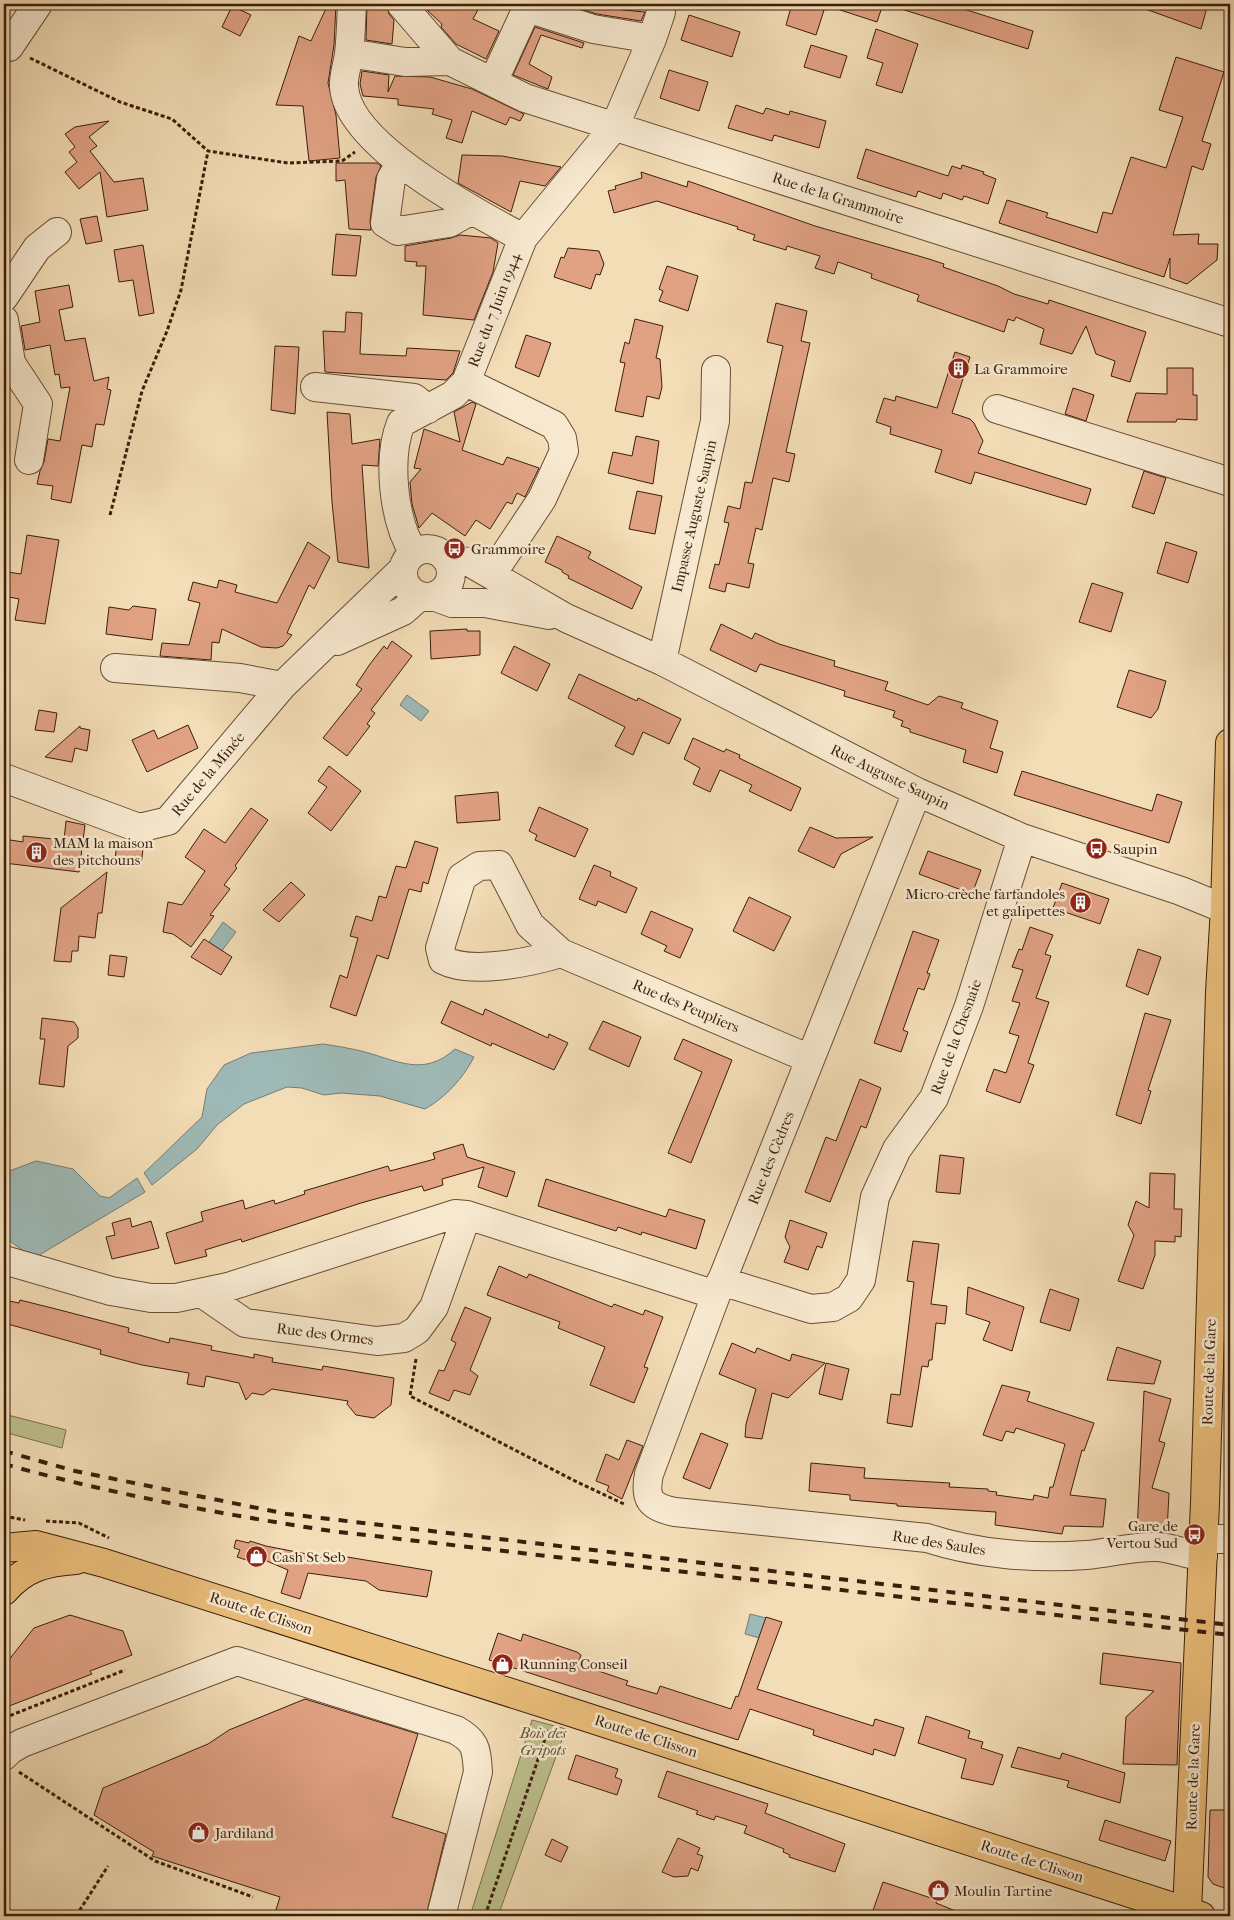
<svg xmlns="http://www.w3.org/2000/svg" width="1234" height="1920" viewBox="0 0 1234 1920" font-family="'IM FELL French Canon',serif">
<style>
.green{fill:#bdc08c;stroke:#7c6f4c}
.water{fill:#9ebab7;stroke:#767c73}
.building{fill:#e1a284;stroke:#3b1e0c}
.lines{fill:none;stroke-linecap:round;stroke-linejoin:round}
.minor-casing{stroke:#694e36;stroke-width:30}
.major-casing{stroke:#3b1e0c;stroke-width:30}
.path{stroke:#3b1e0c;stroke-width:3;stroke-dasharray:4 2.5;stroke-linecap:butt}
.minor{stroke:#f7e9d0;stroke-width:28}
.major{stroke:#eabe7b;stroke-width:28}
.rail{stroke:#3b1e0c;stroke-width:4;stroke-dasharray:9 9;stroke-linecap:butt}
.labels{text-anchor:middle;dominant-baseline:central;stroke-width:5;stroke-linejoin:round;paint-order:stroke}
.street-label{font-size:15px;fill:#3b1e0c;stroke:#f7e9d0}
.poi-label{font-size:15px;fill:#3b1e0c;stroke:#f7e9d0;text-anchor:start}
.park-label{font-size:15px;font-style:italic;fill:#624f32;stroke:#f7e9d0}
</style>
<rect width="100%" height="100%" fill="#f3ddb6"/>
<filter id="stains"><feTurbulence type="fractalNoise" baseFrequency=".004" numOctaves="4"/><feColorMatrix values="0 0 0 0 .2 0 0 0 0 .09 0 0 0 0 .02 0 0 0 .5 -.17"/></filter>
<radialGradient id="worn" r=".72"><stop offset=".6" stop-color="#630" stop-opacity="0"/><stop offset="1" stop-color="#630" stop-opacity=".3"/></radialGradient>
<!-- green -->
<path class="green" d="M4,1414L66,1430L62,1448L4,1432Z
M532,1720L566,1729L498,1916H470Z"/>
<!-- water -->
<path class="water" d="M407,695L429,711L421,721L400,705Z
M223,922L236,932L217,957L205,948Z
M323,1044C336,1046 349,1048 361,1051C397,1060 423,1078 455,1049L474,1057C464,1077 445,1098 425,1109L380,1096L341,1093L324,1095L302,1088L287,1087L244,1104L217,1125L197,1149L152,1185L144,1173L202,1117L207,1089L224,1065L251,1053Z
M36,1161L73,1169L100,1196L109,1198L137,1178L145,1192L36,1257L28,1254L4,1237V1173Z
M750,1614L774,1620L767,1640L745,1634Z"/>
<!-- building -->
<path class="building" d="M328,4H336L334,45L328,83L336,115L340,158L309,161L303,106L276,105L299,36L311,41Z
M367,4H386L389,14L394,20L392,44L366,40Z
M432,4H481L473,19L499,31L486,59L456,44L441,27L442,24L428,11Z
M565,4H604L623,10L645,12L641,21L597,14Z
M792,4H826L816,35L786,25Z
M832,4H883L877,22L831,7Z
M896,4H948L1033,31L1028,49L895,7Z
M1137,4H1208L1201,29L1137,6Z
M232,6L251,15L240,36L222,27Z
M689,15L740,32L732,57L681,40Z
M535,27L584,43L582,48L541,35L529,64L552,77L548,89L513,75Z
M876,29L918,44L902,93L876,85L883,63L867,58Z
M811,45L847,56L840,78L804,67Z
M1176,57L1224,72L1202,141L1211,144L1203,170L1192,166L1173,235L1199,234L1198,244H1218L1217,260L1187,284L1170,278V258L1164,277L999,223L1007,200L1048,213L1046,217L1097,233L1103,212L1112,214L1131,157L1166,168L1183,117L1159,110Z
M669,70L708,82L699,111L660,98Z
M362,71L389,75L388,92L395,76L430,77L472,89L524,114L520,121L510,117L506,125L472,111L462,143L446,138L452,120L432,114L434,109L398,105V99L363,96L360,84Z
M736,105L763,114L766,108L789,115L790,111L826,121L819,148L774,135L772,141L728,128Z
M109,121L89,137L97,146L90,151L114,182L143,178L148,210L107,217L100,172L79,189L65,172L77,162L69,152L75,147L65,134L75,127Z
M866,149L948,176L952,166L961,169L962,165L984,172L983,174L996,179L988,204L964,196L962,200L943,193L941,199L918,191L916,197L857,178Z
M462,155L502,156L561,167L545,186L520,181L511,212L458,183Z
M336,163H377L381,166L376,177L370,221L371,230L349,229L345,180L336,181Z
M641,172L687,187L688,181L815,226L929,259L944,264L943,267L998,286L1014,294L1048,304L1049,300L1146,332L1130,382L1111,376L1115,361L1096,354L1086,326L1072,354L1040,344L1044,329L1016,317L1014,321L1008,319L1004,332L917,301L919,295L871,278L872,274L838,262L834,274L815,268L820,256L787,246L786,250L753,240L755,235L737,229L738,227L657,201L614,213L608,191L616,189L615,186L642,178Z
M97,216L102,241L86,244L80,219Z
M336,234L361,236L356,276L332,275Z
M460,235L491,238L498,243L493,272L474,320L423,315L426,266H416L417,262L405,261V246L451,238Z
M143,245L154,313L139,316L133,280L119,282L114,250Z
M568,248L599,251L604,264L600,275L596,274L591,289L554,277L561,257L564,258Z
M667,266L698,276L688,311L659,301L663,291L659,289Z
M69,285L73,307L59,310L65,341L85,338L94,381L109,377L107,389L111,390L104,425L96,424L92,447L82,445L71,503L51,499L53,486L37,484L40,471L44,462L48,439L60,441L70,387L61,388L59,374L55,375L50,345L25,350L21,326L40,322L35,291Z
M776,303L807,311L801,341L810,343L786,452L795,454L789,482L773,478L762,530L756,528L748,563L754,564L749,588L727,583L725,592L709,588L715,564L719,565L729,523L724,522L728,506L740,509L745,482L752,483L783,346L767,342Z
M346,312L362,313L360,354L406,356L407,348L460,351L453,373L446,380L325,372L323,331L345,332Z
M635,319L663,326L656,358L660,359L662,387L659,399L647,396L643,417L615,411L625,363L620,362L625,342L629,344Z
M526,335L551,343L539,377L515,367Z
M275,346L299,347L295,414L271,410Z
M955,352L970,357L952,413L970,419L974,423L983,441L978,453L1091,489L1086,505L975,472L971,484L935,472L942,450L890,434L891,427L876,422L884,398L895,401L896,396L937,408Z
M1167,368H1193V395H1197V420L1177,419L1176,422H1127L1136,393L1167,394Z
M1073,388L1094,395L1086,421L1065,414Z
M472,402L476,404L462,450L503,465L507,457L539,468L525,497L517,493L512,504L507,502L490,529L476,520L465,536L432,513L419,528L412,504L410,482L421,469L414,468L424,429L460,442L454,412Z
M327,412L350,414L352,444L380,439L378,466L362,465L369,568L338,562L332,502Z
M636,436L659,441L653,484L608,473L613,452L632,456Z
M1144,471L1166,478L1154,514L1132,507Z
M637,491L662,496L655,534L629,529Z
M27,535L59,540L45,624L15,620L19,599L4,596L8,572L21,574Z
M557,536L591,552L588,558L642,587L632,609L568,578L569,576L562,572V570L545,562Z
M308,542L330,557L314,589L309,585L287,633L292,635L283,646L277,648L261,647L222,629L219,643L212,642L211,660L160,656L162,643L189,645L200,603L188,600L193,582L217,588L219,580L237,585L235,592L277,603Z
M1166,542L1197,552L1188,583L1157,573Z
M1092,583L1123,593L1111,632L1079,622Z
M133,606L156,609L152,640L106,634L109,607L129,610Z
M721,624L752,639L755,633L779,644L835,661L834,666L888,682L885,690L928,705L939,696L963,703L961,708L998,721L990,748L1003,752L997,773L963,762L966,750L910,732V729L901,726L903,721L893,717L895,711L844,696L845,691L760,664L756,672L710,650Z
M467,629V631H480V655L431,659L430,631Z
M392,641L412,656L371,710L375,713L367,724L370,726L347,756L323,738L362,689L356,685L370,664L384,646L387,649Z
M514,646L550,664L537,691L501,673Z
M1129,670L1166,681L1158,709L1151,718L1117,707Z
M579,674L637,701L638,698L681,719L669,744L643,732L633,755L615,746L625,727L568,698Z
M39,710L57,713L54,732L35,730Z
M188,725L198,748L147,772L132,740L154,730L158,739Z
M80,726V728L90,730L87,751L75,748L72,762L45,757Z
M693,738L724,752L726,749L740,755L739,758L801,788L791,811L749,791L752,785L720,770L710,792L693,784L700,768L684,759Z
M329,766L361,791L331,831L308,813L327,787L318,781Z
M1022,771L1152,811L1157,794L1182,802L1169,843L1014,795Z
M498,792L500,820L457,823L455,796Z
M539,807L588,829L575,857L535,840L537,835L529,831Z
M251,808L268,820L235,866L237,868L224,885L230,889L210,915L214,916L191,947L173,934L163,932L168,902L182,905L205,871L185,857L204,829L225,843Z
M66,821L85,825L79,872L4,863V839L23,842V836L64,840Z
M810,827L836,838L873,837L841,854L834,868L798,851Z
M117,840L143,849L141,865L115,861Z
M415,841L438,848L428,884L423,882L421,892L409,889L388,959L377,955L356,1016L330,1007L340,975L347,978L358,938L350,936L356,916L372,921L379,896L386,898L396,866L406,868Z
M928,851L981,870L972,894L919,874Z
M594,865L611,872L610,876L637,888L626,913L598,901L596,906L579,899Z
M107,872L102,913H98L95,938L79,936L78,951H72L71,962L54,961L61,908Z
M291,882L305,895L279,922L263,910Z
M1062,883L1109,899L1100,924L1053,908Z
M749,897L791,917L774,951L733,931Z
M651,911L693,929L680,958L664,951L667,946L641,934Z
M1030,927L1053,935L1045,954L1051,956L1036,998L1049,1002L1028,1063L1034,1065L1020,1103L986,1091L994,1069L1006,1073L1019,1036L1009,1033L1020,1003L1012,1001L1023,970L1012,967L1019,949L1022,950Z
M913,931L939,940L927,973L930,974L924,990L918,988L903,1030L908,1032L901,1052L874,1043Z
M204,939L232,957L221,975L191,957Z
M1138,949L1161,957L1148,995L1126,986Z
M110,955L127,957L124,977L108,975Z
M451,1001L483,1015L485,1009L548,1038L549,1034L568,1043L554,1070L492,1043L491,1046L441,1023Z
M1145,1013L1171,1020L1148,1090L1151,1091L1141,1124L1116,1115Z
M42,1018L74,1022L78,1028V1038L68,1046L64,1087L39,1084L45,1039H40Z
M603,1021L641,1037L629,1067L589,1049Z
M683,1039L732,1060L691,1163L668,1153L702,1072L674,1059Z
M860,1079L881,1088L866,1128L861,1126L830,1202L805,1192L826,1137L836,1141Z
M463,1144L467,1157L515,1172L507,1197L478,1187L484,1167L442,1179L443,1185L424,1191L422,1186L361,1203L242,1242L241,1239L205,1250L207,1256L175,1264L166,1233L203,1221L201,1212L243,1200L245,1209L274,1200L275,1204L305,1194L304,1191L388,1166L390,1171L435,1159L433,1153Z
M940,1155L964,1158L960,1194L936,1192Z
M1150,1173L1175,1174L1174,1209H1182L1181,1237L1175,1236V1242L1155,1241V1255L1143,1289L1118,1281L1134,1235L1128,1225L1136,1201L1149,1208Z
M546,1179L666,1217L669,1209L705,1220L696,1249L642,1232L641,1235L618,1227L616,1231L538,1206Z
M130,1218L132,1227L151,1221L159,1248L112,1259L106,1237L115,1235L112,1223Z
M790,1220L827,1233L822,1248L817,1246L808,1270L784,1262L790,1247L785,1237Z
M913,1241L939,1244L931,1304L947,1306L945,1324L936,1323L932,1360H929L928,1367L922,1366L912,1427L887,1423L891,1394L900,1395L905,1357L914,1282L907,1281Z
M499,1266L527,1278L529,1274L612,1307L614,1304L643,1315L645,1310L663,1317L644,1367L648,1368L634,1403L590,1385L605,1347L558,1328L560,1322L487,1295Z
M968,1287L1024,1307L1012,1351L983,1340L990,1322L966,1314Z
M1050,1289L1079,1299L1070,1331L1040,1322Z
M4,1300L19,1303L20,1300L56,1309L129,1328L128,1332L169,1343L170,1338L212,1346L211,1350L254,1358V1354L273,1358L272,1362L322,1370L323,1366L394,1378L391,1405L374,1418L356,1415L347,1404L348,1401L272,1389L263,1395L252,1393L246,1400L239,1383L206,1376L204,1387L187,1384L189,1373L142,1365L100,1354L101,1350L4,1323Z
M465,1307L491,1318L470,1370L478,1376L470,1395L454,1390L449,1401L429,1393L439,1370L444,1371L456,1343L451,1340Z
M732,1343L755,1353L757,1348L790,1361L792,1354L825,1363L788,1398L772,1393L762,1439L745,1437L746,1424L756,1389L719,1374Z
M1117,1347L1161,1361L1154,1384L1107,1380Z
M826,1363L849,1369L842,1400L819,1394Z
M1002,1385L1030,1392L1027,1401L1094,1423L1084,1451L1082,1450L1070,1495L1106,1499L1103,1527L1064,1526L1062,1534L995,1525L996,1512L897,1506V1504L850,1500V1495L809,1491L811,1463L865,1468L864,1478L950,1483L949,1487L988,1489V1491L997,1492L996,1495L1033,1500L1034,1495L1048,1498L1050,1487H1053L1065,1444L1016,1428L1014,1433L1006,1431L1002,1441L983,1435Z
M1144,1391L1171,1399L1159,1441L1165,1443L1152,1488L1169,1493L1167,1532H1137Z
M701,1433L728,1444L710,1489L683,1478Z
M627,1440L643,1446L622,1499L607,1491L609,1486L596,1481L606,1454L619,1460Z
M236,1540L249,1543L250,1541L266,1546L322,1557L323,1553L432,1571L427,1597L379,1590L366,1581L308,1573L300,1599L281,1593L288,1570L262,1559L256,1563L237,1557L240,1550L234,1548Z
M70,1615L123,1631L132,1655L90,1671L92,1674L4,1708V1666L34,1628Z
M766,1617L782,1622L757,1689L873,1726L875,1719L904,1728L895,1756L874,1749L873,1755L813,1735L814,1730L750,1709L738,1740L489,1660L498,1633L521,1641L523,1634L577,1652L581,1655L578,1664L628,1681L626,1685L657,1694L660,1686L731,1709L736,1696L738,1697Z
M1103,1653L1181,1663L1177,1765L1123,1764L1126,1717L1154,1691L1100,1684Z
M305,1699L418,1734L392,1817L446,1834L426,1916H274L280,1897L152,1856L154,1852L94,1815L103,1788L208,1744L229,1730Z
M926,1716L970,1731L968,1738L983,1742L981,1748L1003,1755L993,1785L961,1778L966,1759L918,1743Z
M1018,1747L1060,1759L1062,1753L1125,1773L1120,1803L1067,1787L1069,1781L1011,1767Z
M576,1755L618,1769L615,1777L622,1780L617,1795L568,1779Z
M667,1771L768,1804L765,1813L845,1844L835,1872L789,1857L790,1855L783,1852L784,1849L744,1833L747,1826L716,1816L714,1820L696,1814L698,1811L658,1797Z
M1210,1810H1226V1859L1230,1860V1890L1213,1884L1208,1877Z
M1105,1820L1171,1841L1165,1861L1099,1840Z
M678,1838L700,1848L697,1854L703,1856L698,1871L691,1868L688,1876L674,1877L662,1872Z
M552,1839L568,1847L561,1862L545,1855Z
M883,1882L937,1900L936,1903L968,1916H871Z"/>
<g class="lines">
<defs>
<path id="minor" d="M352,4C351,20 351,37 349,53C348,64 343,76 344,87C348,145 476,213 523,238
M401,4L450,61L525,98L1230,323
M527,8L593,29L652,39
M4,47H9L38,4
M349,53L405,62L450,61
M493,82L527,8V4
M401,163L391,179L385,223L398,231L449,223L472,210
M4,297L37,248L57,232
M4,320L11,363L38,404L29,460
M466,382L554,425L562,438L564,451L542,499L492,574
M315,387L414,398L428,409
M997,409L1230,482
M403 573a24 24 0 1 1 48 0a24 24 0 1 1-48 0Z
M414,553C393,521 387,458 401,423L453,395L466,382L523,238L615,126L652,39L661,12L660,4
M446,559L469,562L566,618L662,661L917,792L1022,838L1181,891L1230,911
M433,596L452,603H485L549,615
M337,641L403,611L420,596
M662,661L715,421L716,370
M115,668L240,678L282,686
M4,778L139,828L168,821L282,686L403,569
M917,792L716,1295L649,1474C644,1499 650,1507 675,1512L927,1538C976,1554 1034,1559 1086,1555C1110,1553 1134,1546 1158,1547C1173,1548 1188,1555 1203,1556
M561,953C531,962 471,975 443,960L440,948L462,877L479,866L499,865L530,925L561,953L810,1059
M4,1260L111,1291L151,1298H176L228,1287L455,1214L467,1215L716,1295
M721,1281L811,1309L833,1307L849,1298L861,1280L875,1197L897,1149L934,1098L969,1006L1022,838
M203,1294L245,1323L377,1341L404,1338L417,1330L434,1307L467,1215
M1203,1539H1230
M4,1756L10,1750L22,1743L237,1661L456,1730C477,1742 476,1749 478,1772L441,1916"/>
<path id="major" d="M4,1548L36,1545L104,1563L555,1707L1201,1916
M4,1591C25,1567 46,1562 76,1560
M1187,1912L1205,1503L1220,992L1225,908L1230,743"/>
</defs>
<!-- minor casing -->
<use href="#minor" class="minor-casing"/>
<!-- major casing -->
<use href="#major" class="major-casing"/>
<!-- path -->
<path class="path" d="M30,58L120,102L172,119L208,151L288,163L342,161L355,152
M110,515L142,391L167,331L181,290L208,151
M416,1359L410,1396L577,1482L626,1505
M4,1516L25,1520
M46,1521L79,1523L109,1538
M4,1718L125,1670
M19,1772L155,1861L253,1897
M76,1916L108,1866
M485,1916L548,1730"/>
<!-- minor -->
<use href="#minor" class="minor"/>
<!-- major -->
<use href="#major" class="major"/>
<!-- rail -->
<path class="rail" d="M4,1451L75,1471L287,1514L1230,1625
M4,1464C111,1494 221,1514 331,1531L1230,1635"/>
</g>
<!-- icons -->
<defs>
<symbol id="building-disc" viewBox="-11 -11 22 22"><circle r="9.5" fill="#8f2418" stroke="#f7e9d0"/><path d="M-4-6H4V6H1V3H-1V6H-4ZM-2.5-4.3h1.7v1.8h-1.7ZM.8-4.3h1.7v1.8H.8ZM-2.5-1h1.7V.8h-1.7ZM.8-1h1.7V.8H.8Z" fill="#fff"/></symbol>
<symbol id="bus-disc" viewBox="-11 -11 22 22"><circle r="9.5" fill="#8f2418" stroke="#f7e9d0"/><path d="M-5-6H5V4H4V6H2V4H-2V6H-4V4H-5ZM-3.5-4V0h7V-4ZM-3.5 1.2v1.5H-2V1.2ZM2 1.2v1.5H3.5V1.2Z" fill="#fff"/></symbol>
<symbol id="shop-disc" viewBox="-11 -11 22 22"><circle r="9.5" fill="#8f2418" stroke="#f7e9d0"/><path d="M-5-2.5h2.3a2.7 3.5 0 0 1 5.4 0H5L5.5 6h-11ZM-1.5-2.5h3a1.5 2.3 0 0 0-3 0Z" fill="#fff"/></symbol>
</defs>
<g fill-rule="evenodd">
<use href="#building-disc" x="946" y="356" width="25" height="25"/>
<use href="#bus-disc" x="442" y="536" width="25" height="25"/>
<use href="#bus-disc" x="1084" y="836" width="25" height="25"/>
<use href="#building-disc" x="24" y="840" width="25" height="25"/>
<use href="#building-disc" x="1068" y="890" width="25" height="25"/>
<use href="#bus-disc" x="1182" y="1522" width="25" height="25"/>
<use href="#shop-disc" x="244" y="1544" width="25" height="25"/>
<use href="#shop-disc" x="490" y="1652" width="25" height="25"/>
<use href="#shop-disc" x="186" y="1820" width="25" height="25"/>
<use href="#shop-disc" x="926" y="1878" width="25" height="25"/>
</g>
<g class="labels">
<!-- street labels -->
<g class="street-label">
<text transform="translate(838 198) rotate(18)">Rue de la Grammoire</text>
<text transform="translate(494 310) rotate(-69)">Rue du 7 Juin 1944</text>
<text transform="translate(694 516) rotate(-77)">Impasse Auguste Saupin</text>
<text transform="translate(208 774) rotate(-50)">Rue de la Minée</text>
<text transform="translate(890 777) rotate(26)">Rue Auguste Saupin</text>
<text transform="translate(686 1006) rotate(23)">Rue des Peupliers</text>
<text transform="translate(956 1037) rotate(-70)">Rue de la Chesnaie</text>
<text transform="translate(771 1158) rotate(-68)">Rue des Cèdres</text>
<text transform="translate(325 1334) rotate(7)">Rue des Ormes</text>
<text transform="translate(1209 1372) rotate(-88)">Route de la Gare</text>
<text transform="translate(939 1543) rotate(9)">Rue des Saules</text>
<text transform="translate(261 1613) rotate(18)">Route de Clisson</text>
<text transform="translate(646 1736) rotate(18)">Route de Clisson</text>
<text transform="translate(1193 1777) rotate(-88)">Route de la Gare</text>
<text transform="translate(1032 1861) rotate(18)">Route de Clisson</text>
</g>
<!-- poi labels -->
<g class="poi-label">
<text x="974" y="369">La Grammoire</text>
<text x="471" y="549">Grammoire</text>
<text x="53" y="843">MAM la maison<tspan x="53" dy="17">des pitchouns</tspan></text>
<text x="1113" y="849">Saupin</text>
<text x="1065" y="894" text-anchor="end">Micro-crèche farfandoles<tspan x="1065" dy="17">et galipettes</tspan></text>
<text x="1178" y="1526" text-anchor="end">Gare de<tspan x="1178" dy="17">Vertou Sud</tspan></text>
<text x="272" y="1557">Cash St Seb</text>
<text x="519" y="1664">Running Conseil</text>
<text x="215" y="1833">Jardiland</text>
<text x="954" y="1891">Moulin Tartine</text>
</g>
<!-- park labels -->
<g class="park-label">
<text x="543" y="1733">Bois des<tspan x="543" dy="17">Gripots</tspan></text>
</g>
</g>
<!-- margin -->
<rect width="1234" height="1920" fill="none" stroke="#f3ddb6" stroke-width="20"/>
<rect x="5" y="5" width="1224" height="1910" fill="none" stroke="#3b1e0c" stroke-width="2.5"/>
<rect x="10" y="10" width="1214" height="1900" fill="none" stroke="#3b1e0c"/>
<rect width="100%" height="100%" filter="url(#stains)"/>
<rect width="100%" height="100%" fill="url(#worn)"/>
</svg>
